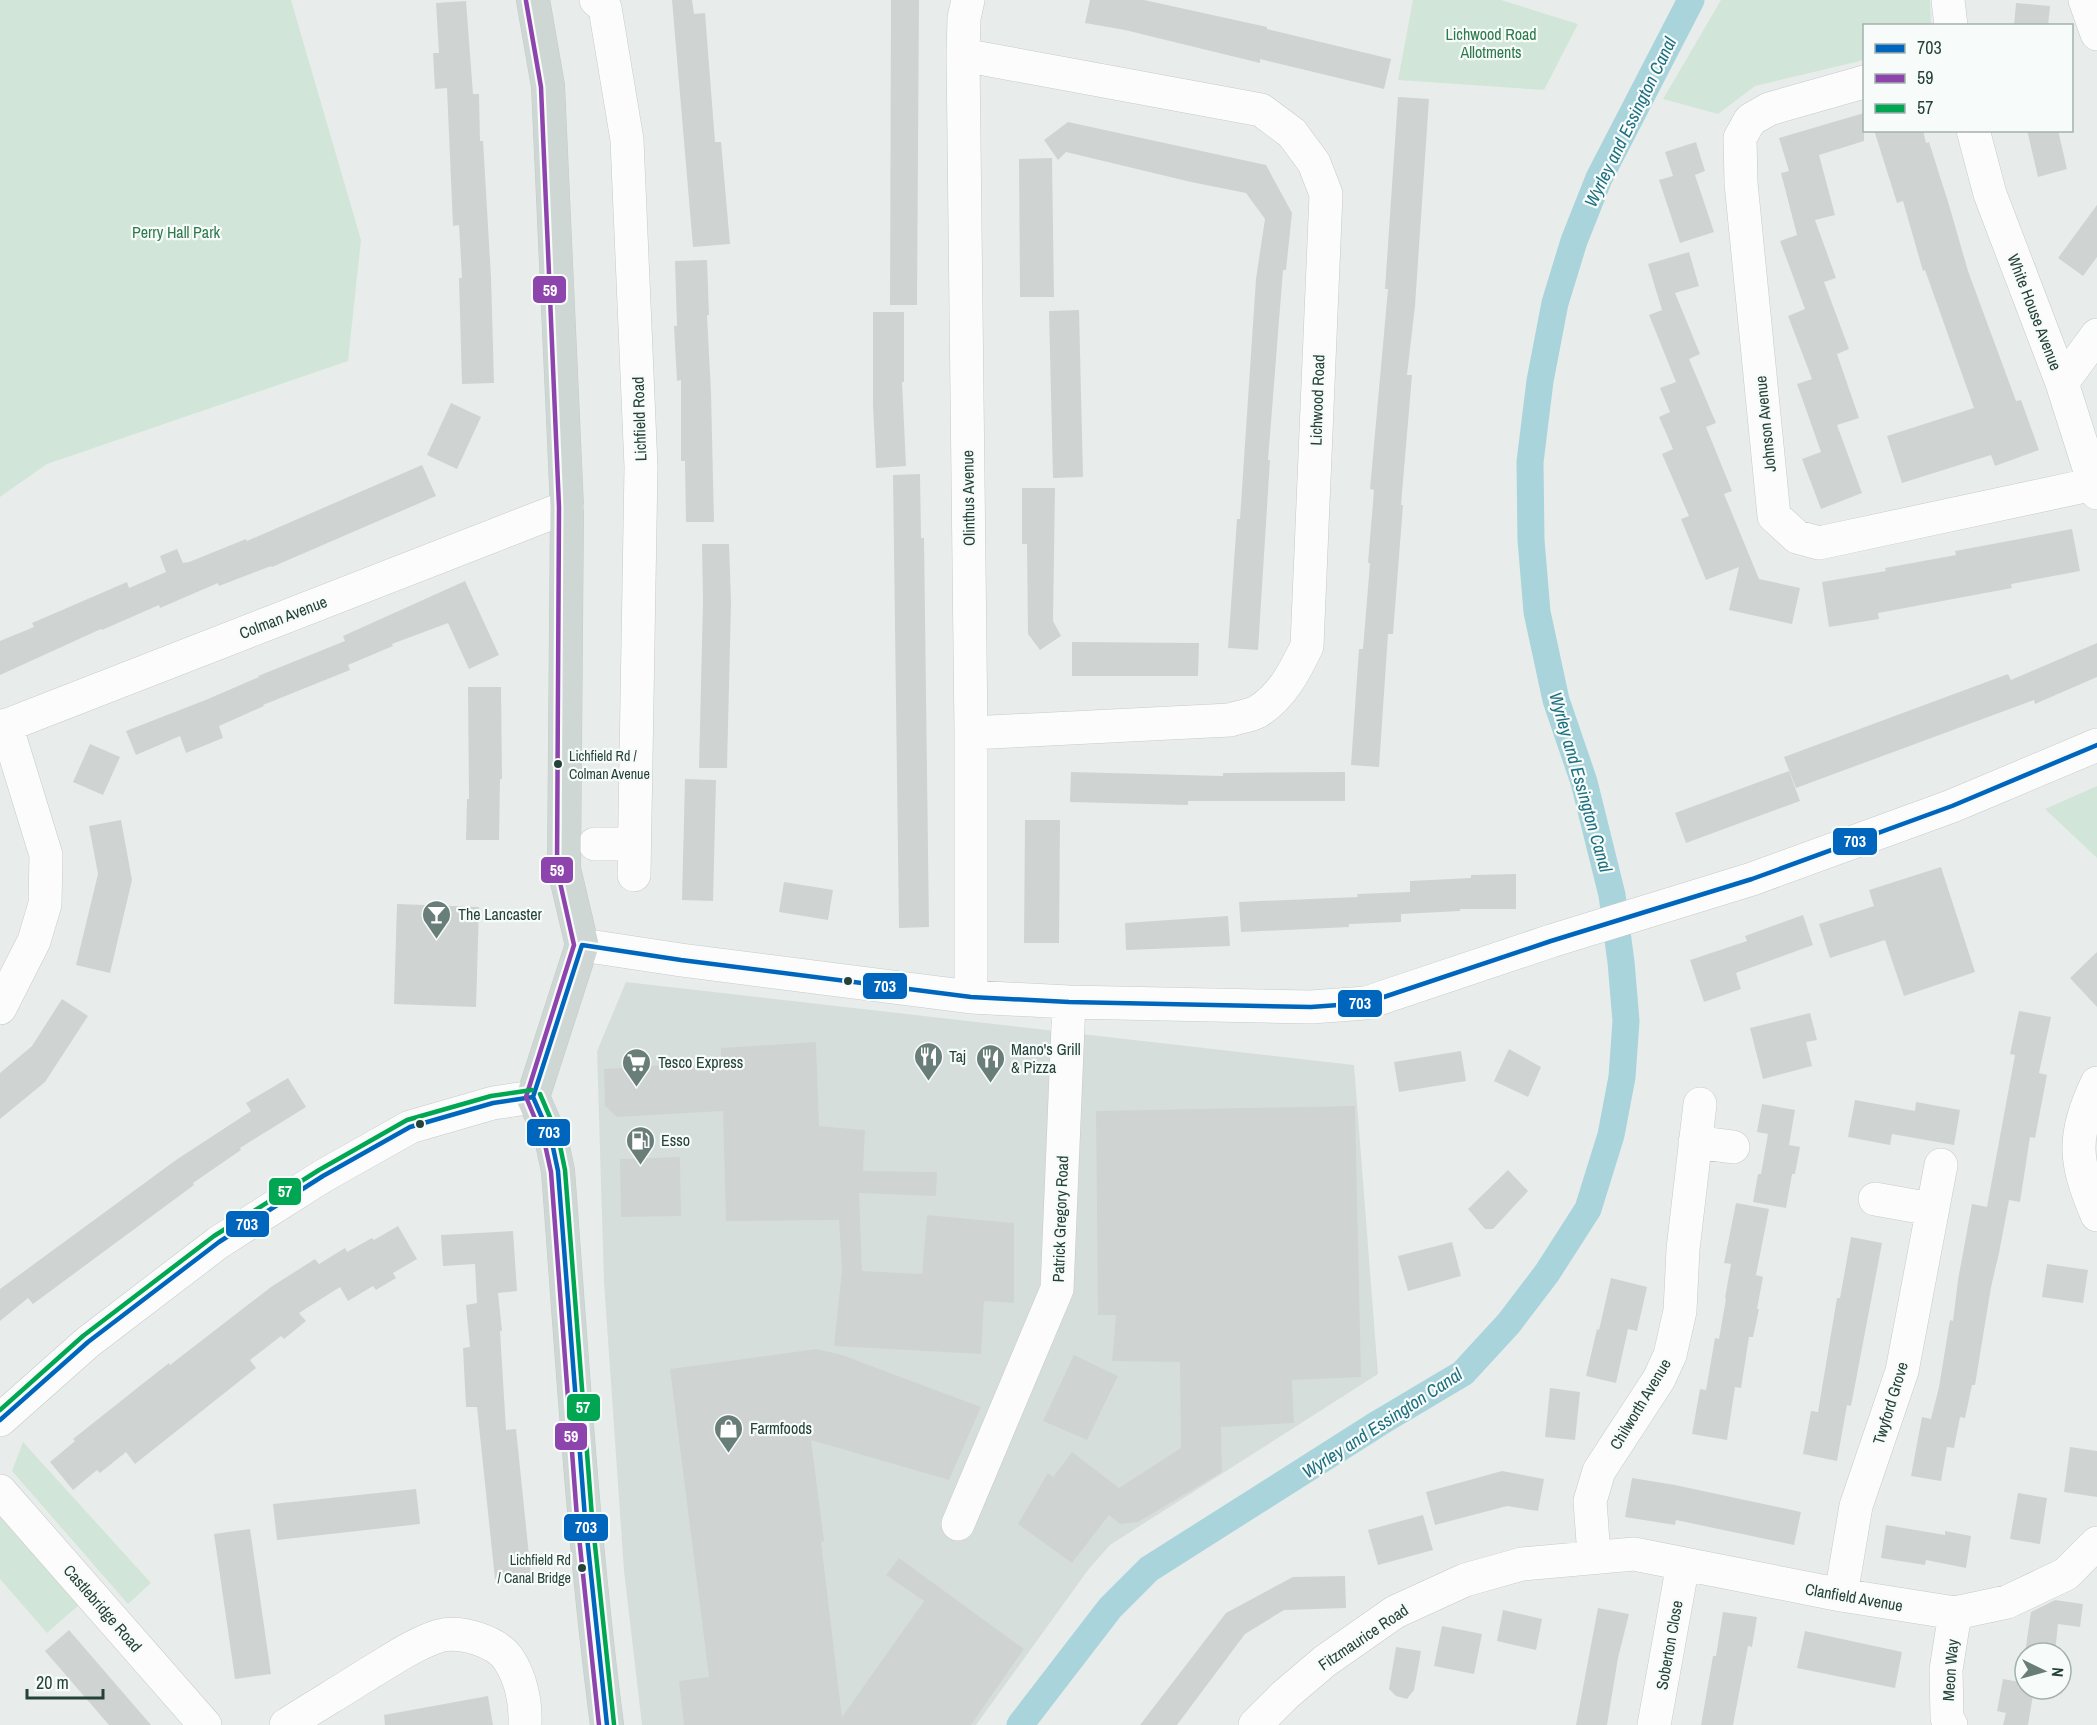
<svg xmlns="http://www.w3.org/2000/svg" width="2097" height="1725" viewBox="0 0 2097 1725" font-family="'Archivo Narrow',sans-serif">
<style>
.built{fill:#d6dedb}
.green{fill:#d1e6d8}
.lines{fill:none;stroke-linecap:round;stroke-linejoin:round}
.canal{stroke:#a9d4db;stroke-width:27}
.building{fill:#cfd4d2}
.minor-casing{stroke:#c5cac8;stroke-width:34}
.major-casing{stroke:#c3ccc9;stroke-width:34}
.minor{stroke:#fcfcfc;stroke-width:33}
.major{stroke:#cfd7d5;stroke-width:33}
.bus-1-casing{stroke:#f7fbf9;stroke-width:9}
.bus-2-casing{stroke:#f7fbf9;stroke-width:9}
.bus-3-casing{stroke:#f7fbf9;stroke-width:9}
.bus-1{stroke:#0065bd;stroke-width:4.5}
.bus-2{stroke:#8e44ad;stroke-width:4.5}
.bus-3{stroke:#00a651;stroke-width:4.5}
.bus-dot{fill:#24423a;stroke:#f7fbf9;stroke-width:2}
.labels{text-anchor:middle;dominant-baseline:central;stroke-width:4.5;stroke-linejoin:round;paint-order:stroke}
.bus-label{font-size:14px;fill:#24423a;stroke:#f7fbf9;text-anchor:start}
.park-label{font-size:16px;fill:#2d7a4b;stroke:#f7fbf9}
.street-label{font-size:16px;fill:#24423a;stroke:#f7fbf9}
.poi-label{font-size:16px;fill:#24423a;stroke:#f7fbf9;text-anchor:start}
.water-label{font-size:18px;font-style:italic;fill:#1c6f80;stroke:#f7fbf9}
.line-badge{stroke:#f7fbf9;stroke-width:2}
.badge-label{font-size:16px;text-anchor:middle;font-weight:bold;fill:#fff}
</style>
<rect width="100%" height="100%" fill="#e8edeb"/>
<!-- built -->
<path class="built" d="M626,982L1354,1065L1378,1374L1110,1545L1088,1570L976,1725H642L624,1571L604,1282L597,1051Z"/>
<!-- green -->
<path class="green" d="M0,0H291L361,240L348,361L47,464L0,497Z
M1413,0H1501L1578,24L1544,90L1398,80Z
M1721,0H1930L1931,25L1864,26V60L1755,86L1718,114L1663,99Z
M2097,786V858L2045,809Z
M23,1442L151,1583L128,1604L12,1471Z
M0,1513L79,1605L47,1633L0,1579Z"/>
<g class="lines">
<!-- canal -->
<path class="canal" d="M1020,1725L1110,1608L1149,1569L1379,1423L1463,1373L1509,1323L1547,1273L1588,1209L1611,1135L1622,1077L1626,1021L1621,962L1612,895L1584,782L1556,700L1537,612L1531,540L1530,462L1540,381L1555,303L1574,241L1599,178L1691,0"/>
</g>
<!-- building -->
<path class="building" d="M672,0H692L694,14L705,13L715,142H721L730,244L693,247Z
M891,0H919L917,305H890Z
M1090,0H1144L1267,27V29L1391,59L1384,89L1260,59V63L1125,30L1085,23Z
M466,1L473,94H479L480,141H483L491,277L494,383L462,384L459,278H462L459,225L453,226L447,88L435,89L433,53H439L436,3Z
M2016,3L2050,6L2048,26H2014Z
M1398,97L1429,99L1415,306L1407,375H1412L1401,505H1403L1393,634H1388L1379,767L1351,765L1359,649H1363L1370,563H1368L1374,490L1370,489L1388,289H1385Z
M1864,113V141L1819,155L1835,215L1815,220L1836,278L1824,282L1849,349L1837,354L1859,418L1837,425L1862,493L1821,509L1802,459L1821,452L1797,384L1812,379L1788,316L1805,309L1780,241L1797,235L1781,173L1789,171L1779,138Z
M1068,122L1266,165L1292,213L1286,270H1283L1268,460H1270L1258,650L1228,648L1237,519H1240L1256,279L1265,219L1246,193L1191,182L1066,152L1058,160L1044,140Z
M1874,130H1923L1926,143L1929,142L1949,205L1968,271L2016,401L2021,400L2039,450L1995,466L1991,455L1902,483L1887,436L1974,408L1925,270L1923,271L1903,201L1897,203Z
M2027,130H2058L2067,169L2038,177Z
M1696,142L1705,171L1695,175L1714,232L1680,243L1659,180L1673,176L1665,152Z
M1052,158L1054,297H1020L1019,159Z
M2097,205V257L2083,276L2058,258Z
M1689,252L1699,286L1675,293L1700,354L1689,359L1716,423L1706,427L1732,491L1724,494L1759,579L1800,588L1792,624L1729,610L1739,567L1706,580L1681,519L1689,516L1662,454L1673,449L1659,417L1670,412L1660,388L1676,382L1649,315L1662,310L1648,264Z
M707,260L709,315H707L711,393L714,522H686L685,461H681V380L677,381L674,326H677L675,261Z
M1079,310L1083,477L1053,478L1049,311Z
M873,312H904V382H902L906,466L876,468L873,404Z
M451,403L481,417L457,469L427,455Z
M422,465L436,496L272,567L271,566L219,586L218,583L160,608L159,605L102,630L101,629L0,675V641L34,627L32,623L127,582L129,588L166,572L160,556L177,549L183,563L189,562L246,539L247,541Z
M920,474L921,538H924L929,927L899,928L893,475Z
M1022,488H1055L1053,621L1061,636L1040,650L1028,634L1027,544H1022Z
M2072,529L2080,571L2011,584L2012,588L1878,613L1879,619L1829,627L1822,582L1886,571L1885,568L1956,555L1955,551Z
M702,544H729L731,602L727,768H699L703,602Z
M465,581L499,655L469,669L448,623L392,644L393,646L348,665L350,670L263,705L264,706L219,726L223,738L186,753L180,736L136,755L126,731L208,699L259,677L258,676L345,641L343,636Z
M1072,642L1199,643L1198,676H1072Z
M2097,643V677L2035,704L2034,700L1796,788L1784,757L2008,674L2011,680Z
M468,687H501L502,779H500L499,840H466L467,799H469Z
M90,744L120,757L103,795L73,782Z
M1789,771L1800,801L1686,843L1675,813Z
M1071,772L1223,776V773L1345,772V801H1188V805L1070,802Z
M685,779L716,780L713,901L682,900Z
M121,820L132,880L110,973L76,965L98,874L89,826Z
M1025,820H1060L1059,943H1024Z
M1941,867L1975,972L1904,996L1885,940L1830,958L1819,924L1874,906L1869,890Z
M1516,874V909H1460V911L1401,914V922L1349,924V927L1241,932L1239,902L1358,897L1357,894L1410,892V881L1471,878V875Z
M784,882L833,890L828,920L779,912Z
M397,904L479,907L476,1007L394,1004Z
M1803,915L1813,945L1736,973L1741,989L1704,1002L1690,960L1747,941L1745,936Z
M1228,916L1230,946L1126,950L1125,923Z
M2097,952V1007L2070,978Z
M62,999L88,1016L45,1082L0,1119V1073L32,1046Z
M2019,1011L2051,1017L2039,1073L2047,1075L2035,1138L2030,1137L2020,1202L2009,1200L1999,1253L1991,1287L1975,1385H1972L1965,1418L1960,1417L1954,1448L1947,1447L1941,1481L1911,1476L1922,1417L1931,1419L1939,1387L1950,1320L1953,1321L1958,1280L1972,1204L1987,1207L2015,1055L2010,1054Z
M1810,1013L1817,1040L1806,1042L1812,1066L1763,1079L1750,1028Z
M816,1042L819,1126L865,1130L863,1171L937,1172L936,1196L859,1193L862,1271L922,1274L927,1215L1014,1223V1303L984,1301L981,1354L834,1346L842,1270L839,1220L726,1221L723,1111L617,1117L605,1106L604,1069L721,1062V1048Z
M1509,1049L1541,1067L1528,1097L1494,1081Z
M1461,1051L1466,1081L1399,1092L1394,1062Z
M288,1078L306,1107L240,1148L241,1150L193,1183L194,1185L33,1304L28,1298L0,1321V1289L176,1160L251,1111L246,1103Z
M1855,1100L1915,1111L1916,1102L1960,1110L1954,1145L1892,1134L1890,1145L1848,1137Z
M1762,1104L1795,1110L1789,1145L1800,1147L1795,1174H1792L1786,1208L1753,1202L1758,1174H1761L1768,1134L1757,1132Z
M1355,1106L1361,1377L1292,1380L1294,1423L1221,1427L1222,1472L1138,1522L1120,1524L1109,1515L1072,1563L1018,1524L1048,1473L1053,1477L1072,1452L1119,1488L1181,1448L1180,1362L1112,1361L1116,1315H1098L1096,1111Z
M680,1157L681,1216L621,1217L620,1159Z
M1508,1170L1528,1191L1493,1229H1485L1468,1209Z
M1736,1203L1769,1209L1756,1275L1763,1277L1757,1309H1759L1753,1337H1749L1741,1388L1735,1387L1727,1440L1692,1434L1700,1389L1706,1390L1715,1338L1719,1339L1726,1299L1725,1298L1731,1264L1724,1263Z
M398,1226L417,1259L393,1273L396,1278L376,1290L373,1286L348,1301L340,1287L299,1313L306,1321L284,1339L281,1336L250,1360L256,1368L135,1464L126,1452L100,1473L97,1470L73,1490L50,1462L75,1441L73,1439L141,1385L169,1363L170,1365L271,1287L315,1259L319,1264L345,1248L347,1252L372,1238L374,1240Z
M513,1231L517,1291L498,1293L502,1331H500L506,1430L516,1429L531,1575L495,1579L477,1407H466L463,1348L470,1347L466,1305L477,1303L475,1264L443,1266L441,1235Z
M1851,1237L1882,1243L1851,1406L1847,1405L1837,1461L1803,1454L1811,1411L1818,1412L1837,1298H1840Z
M1452,1242L1461,1276L1408,1291L1398,1256Z
M2047,1264L2088,1270L2083,1303L2042,1297Z
M1611,1278L1647,1287L1637,1331L1628,1329L1616,1383L1586,1376L1597,1329L1599,1330Z
M817,1349L842,1355L981,1407L949,1480L811,1440L824,1541L821,1542L842,1717L924,1601L886,1575L899,1558L1024,1649L971,1725H684L679,1681L709,1677L670,1369Z
M1074,1355L1118,1376L1087,1440L1043,1421Z
M1550,1388L1580,1392L1575,1440L1545,1437Z
M2070,1447L2097,1451V1497L2064,1492Z
M1502,1471L1544,1479L1538,1511L1507,1506L1435,1525L1426,1492Z
M1632,1478L1675,1485L1801,1512L1794,1545L1676,1520L1675,1525L1625,1517Z
M416,1489L420,1524L277,1540L273,1504Z
M2018,1493L2047,1498L2040,1544L2010,1539Z
M1423,1515L1433,1550L1378,1565L1368,1530Z
M1886,1525L1945,1535V1531L1971,1536L1966,1568L1926,1560L1925,1565L1881,1558Z
M250,1529L271,1674L235,1679L214,1534Z
M1345,1576L1346,1608L1284,1610L1245,1634L1177,1725H1140L1226,1613L1293,1577Z
M2055,1600L2083,1604L2080,1627L2058,1624L2055,1653H2025L2031,1612Z
M1598,1608L1629,1614L1618,1658L1607,1725H1576Z
M1503,1610L1542,1619L1536,1650L1497,1641Z
M1723,1612L1757,1617L1752,1647L1748,1646L1733,1725H1701L1713,1656H1716Z
M1442,1626L1482,1634L1474,1674L1434,1666Z
M69,1630L151,1725H109L45,1651Z
M1805,1631L1902,1652L1895,1688L1797,1668Z
M1396,1647L1421,1651L1414,1690L1407,1699L1396,1696L1389,1689Z
M2003,1679L2025,1683V1689H2034L2028,1725H2003L2006,1713L1997,1711Z
M488,1696L493,1725H385L384,1715Z"/>
<g class="lines">
<defs>
<path id="minor" d="M596,0L605,8L627,140L641,467L634,875
M968,0L964,18L963,55L971,733V997
M1948,0L1951,26
M2085,0L2097,34
M963,55L1261,110L1292,133L1314,163L1326,194L1307,646C1295,671 1282,697 1257,712C1249,716 1238,717 1230,720L971,733
M1864,82L1769,109L1750,120L1740,138L1741,183L1774,516L1797,537L1819,543L2094,484
M1973,130L1990,194L2062,383L2097,493
M2062,383L2097,335
M0,728L567,507
M595,844H634
M582,945L681,960L971,997L1069,1002L1311,1007L1366,1003L1551,941L1752,879L1952,806L2097,745
M0,1008L34,941L45,904L46,855L6,725
M2097,1083C2072,1137 2074,1161 2097,1215
M1695,1142L1733,1147
M1875,1199L1931,1209
M0,1420L88,1342L219,1242L323,1176L410,1127L493,1103L533,1097
M0,1491L205,1725
M958,1524L1057,1289L1069,1002
M1594,1556L1590,1501L1599,1471L1659,1379L1670,1355L1680,1311L1683,1249L1700,1104
M1841,1595L1856,1506L1902,1371L1941,1165
M286,1725C314,1707 343,1690 371,1672C393,1659 414,1644 439,1636C460,1630 497,1641 509,1660C521,1678 526,1703 525,1725
M1255,1725L1285,1695L1325,1661L1395,1612L1465,1580L1522,1564L1634,1554L1841,1595L1955,1613L2007,1602L2066,1574L2097,1543
M1654,1725L1683,1564
M1951,1725L1947,1718L1946,1670L1955,1613"/>
<path id="major" d="M533,0L548,86L567,507L564,869L582,945L533,1097L551,1138L558,1171C572,1356 583,1541 607,1725"/>
</defs>
<!-- minor casing -->
<use href="#minor" class="minor-casing"/>
<!-- major casing -->
<use href="#major" class="major-casing"/>
<!-- minor -->
<use href="#minor" class="minor"/>
<!-- major -->
<use href="#major" class="major"/>
<defs>
<path id="bus-1" d="M582,945L681,960L971,997L1069,1002L1311,1007L1366,1003L1551,941L1752,879L1952,806L2097,745
M582,945L533,1097L551,1138L558,1171L585,1518L607,1725
M0,1420L88,1342L219,1242L323,1176L410,1127L493,1103L533,1097"/>
<path id="bus-2" d="M526,1L541,87L559,507L557,869L574,945L526,1097L544,1140L551,1172L577,1518L599,1725"/>
<path id="bus-3" d="M540,1094L558,1136L565,1170L592,1517L614,1724
M0,1410L83,1336L214,1236L319,1170L407,1120L491,1096L532,1090"/>
</defs>
<!-- bus-1 casing -->
<use href="#bus-1" class="bus-1-casing"/>
<!-- bus-2 casing -->
<use href="#bus-2" class="bus-2-casing"/>
<!-- bus-3 casing -->
<use href="#bus-3" class="bus-3-casing"/>
<!-- bus-1 -->
<use href="#bus-1" class="bus-1"/>
<!-- bus-2 -->
<use href="#bus-2" class="bus-2"/>
<!-- bus-3 -->
<use href="#bus-3" class="bus-3"/>
</g>
<!-- icons -->
<defs>
<symbol id="bar-pin" viewBox="-11 -11 22 30"><path d="M0 17L-7.5 6A9.5 9.5 0 1 1 7.5 6Z" fill="#697e78" stroke="#f7fbf9"/><path d="M-6-5H6L.8 .8V4.5H3.5V6h-7V4.5H-.8V.8Z" fill="#fff"/></symbol>
<symbol id="restaurant-pin" viewBox="-11 -11 22 30"><path d="M0 17L-7.5 6A9.5 9.5 0 1 1 7.5 6Z" fill="#697e78" stroke="#f7fbf9"/><path d="M-5-6h1v4h1v-4h1v4h1v-4h1v5L-1.5 .5V6h-2V.5L-5-1ZM5-6V6H3V1.5H1.5Q1.5-4 5-6Z" fill="#fff"/></symbol>
<symbol id="supermarket-pin" viewBox="-11 -11 22 30"><path d="M0 17L-7.5 6A9.5 9.5 0 1 1 7.5 6Z" fill="#697e78" stroke="#f7fbf9"/><path d="M-6-5.5h2.5l.6 2H6L4.5 2H-2.5L-4.4-4H-6ZM-1.5 3.2a1.3 1.3 0 1 0 .1 0ZM3 3.2a1.3 1.3 0 1 0 .1 0Z" fill="#fff"/></symbol>
<symbol id="fuel-pin" viewBox="-11 -11 22 30"><path d="M0 17L-7.5 6A9.5 9.5 0 1 1 7.5 6Z" fill="#697e78" stroke="#f7fbf9"/><path d="M-5.5-6h7V0h2V4h1.3V-2.5L3-4.5l.8-.8L6-3V5H2.5V1h-1V6h-7ZM-4.2-4.7v3.2H.2V-4.7Z" fill="#fff"/></symbol>
<symbol id="shop-pin" viewBox="-11 -11 22 30"><path d="M0 17L-7.5 6A9.5 9.5 0 1 1 7.5 6Z" fill="#697e78" stroke="#f7fbf9"/><path d="M-5-2.5h2.3a2.7 3.5 0 0 1 5.4 0H5L5.5 6h-11ZM-1.5-2.5h3a1.5 2.3 0 0 0-3 0Z" fill="#fff"/></symbol>
</defs>
<g fill-rule="evenodd">
<use href="#bar-pin" x="420" y="898" width="33" height="45"/>
<use href="#restaurant-pin" x="912" y="1040" width="33" height="45"/>
<use href="#restaurant-pin" x="974" y="1042" width="33" height="45"/>
<use href="#supermarket-pin" x="620" y="1046" width="33" height="45"/>
<use href="#fuel-pin" x="624" y="1124" width="33" height="45"/>
<use href="#shop-pin" x="712" y="1412" width="33" height="45"/>
</g>
<!-- markers -->
<g class="bus-dot">
<circle cx="558" cy="764" r="5"/>
<circle cx="848" cy="981" r="5"/>
<circle cx="420" cy="1124" r="5"/>
<circle cx="582" cy="1568" r="5"/>
</g>
<g class="labels">
<!-- bus labels -->
<g class="bus-label">
<text x="569" y="756">Lichfield Rd /<tspan x="569" dy="18">Colman Avenue</tspan></text>
<text x="571" y="1560" text-anchor="end">Lichfield Rd<tspan x="571" dy="18">/ Canal Bridge</tspan></text>
</g>
<!-- park labels -->
<g class="park-label">
<text x="1491" y="34">Lichwood Road<tspan x="1491" dy="18">Allotments</tspan></text>
<text x="176" y="232">Perry Hall Park</text>
</g>
<!-- street labels -->
<g class="street-label">
<text transform="translate(2035 312) rotate(69)">White House Avenue</text>
<text transform="translate(1317 400) rotate(-88)">Lichwood Road</text>
<text transform="translate(639 419) rotate(-92)">Lichfield Road</text>
<text transform="translate(1765 424) rotate(-96)">Johnson Avenue</text>
<text transform="translate(968 498) rotate(-91)">Olinthus Avenue</text>
<text transform="translate(283 617) rotate(-21)">Colman Avenue</text>
<text transform="translate(1060 1219) rotate(-88)">Patrick Gregory Road</text>
<text transform="translate(1890 1403) rotate(-73)">Twyford Grove</text>
<text transform="translate(1640 1404) rotate(-59)">Chilworth Avenue</text>
<text transform="translate(1854 1597) rotate(10)">Clanfield Avenue</text>
<text transform="translate(103 1608) rotate(49)">Castlebridge Road</text>
<text transform="translate(1363 1637) rotate(-34)">Fitzmaurice Road</text>
<text transform="translate(1669 1645) rotate(-80)">Soberton Close</text>
<text transform="translate(1950 1670) rotate(-86)">Meon Way</text>
</g>
<!-- poi labels -->
<g class="poi-label">
<text x="458" y="914">The Lancaster</text>
<text x="1011" y="1049">Mano's Grill<tspan x="1011" dy="18">&amp; Pizza</tspan></text>
<text x="949" y="1056">Taj</text>
<text x="658" y="1062">Tesco Express</text>
<text x="661" y="1140">Esso</text>
<text x="750" y="1428">Farmfoods</text>
</g>
<!-- water labels -->
<g class="water-label">
<text transform="translate(1630 122) rotate(-64)">Wyrley and Essington Canal</text>
<text transform="translate(1581 782) rotate(74)">Wyrley and Essington Canal</text>
<text transform="translate(1382 1423) rotate(-33)">Wyrley and Essington Canal</text>
</g>
</g>
<g class="line-badge">
<rect x="532" y="275" width="35" height="29" rx="6" fill="#8e44ad"/>
<rect x="1832" y="827" width="46" height="29" rx="6" fill="#0065bd"/>
<rect x="540" y="856" width="34" height="28" rx="6" fill="#8e44ad"/>
<rect x="862" y="972" width="46" height="28" rx="6" fill="#0065bd"/>
<rect x="1337" y="989" width="46" height="29" rx="6" fill="#0065bd"/>
<rect x="526" y="1118" width="45" height="29" rx="6" fill="#0065bd"/>
<rect x="268" y="1177" width="34" height="29" rx="6" fill="#00a651"/>
<rect x="225" y="1210" width="45" height="28" rx="6" fill="#0065bd"/>
<rect x="566" y="1393" width="35" height="29" rx="6" fill="#00a651"/>
<rect x="554" y="1422" width="34" height="29" rx="6" fill="#8e44ad"/>
<rect x="563" y="1513" width="46" height="29" rx="6" fill="#0065bd"/>
</g>
<g class="badge-label">
<text x="550" y="296">59</text>
<text x="1855" y="847">703</text>
<text x="557" y="876">59</text>
<text x="885" y="992">703</text>
<text x="1360" y="1009">703</text>
<text x="549" y="1138">703</text>
<text x="285" y="1197">57</text>
<text x="247" y="1230">703</text>
<text x="583" y="1413">57</text>
<text x="571" y="1442">59</text>
<text x="586" y="1533">703</text>
</g>
<!-- legend -->
<rect x="1863" y="24" width="210" height="108" fill="#f7fbf9" stroke="#a3b1ad" stroke-width="1.5"/>
<rect x="1875" y="44" width="30" height="9" fill="#0065bd" stroke="#a3b1ad" stroke-width="1.5"/>
<text x="1917" y="54" font-size="18" fill="#24423a">703</text>
<rect x="1875" y="74" width="30" height="9" fill="#8e44ad" stroke="#a3b1ad" stroke-width="1.5"/>
<text x="1917" y="84" font-size="18" fill="#24423a">59</text>
<rect x="1875" y="104" width="30" height="9" fill="#00a651" stroke="#a3b1ad" stroke-width="1.5"/>
<text x="1917" y="114" font-size="18" fill="#24423a">57</text>
<!-- north arrow -->
<g transform="translate(2043 1671) rotate(95)"><circle r="28" fill="#f7fbf9" stroke="#a3b1ad" stroke-width="1.5"/>
<path d="M0-4.5L10 22L0 15L-10 22Z" fill="#697e78"/>
<text y="-9" font-size="16" font-weight="bold" text-anchor="middle" fill="#24423a">N</text>
</g>
<!-- scale -->
<path d="M27 1689v9h76v-9" fill="none" stroke="#24423a" stroke-width="3"/>
<text x="36" y="1689" font-size="18" fill="#24423a" stroke="#f7fbf9" stroke-width="4.5" paint-order="stroke">20 m</text>
</svg>
